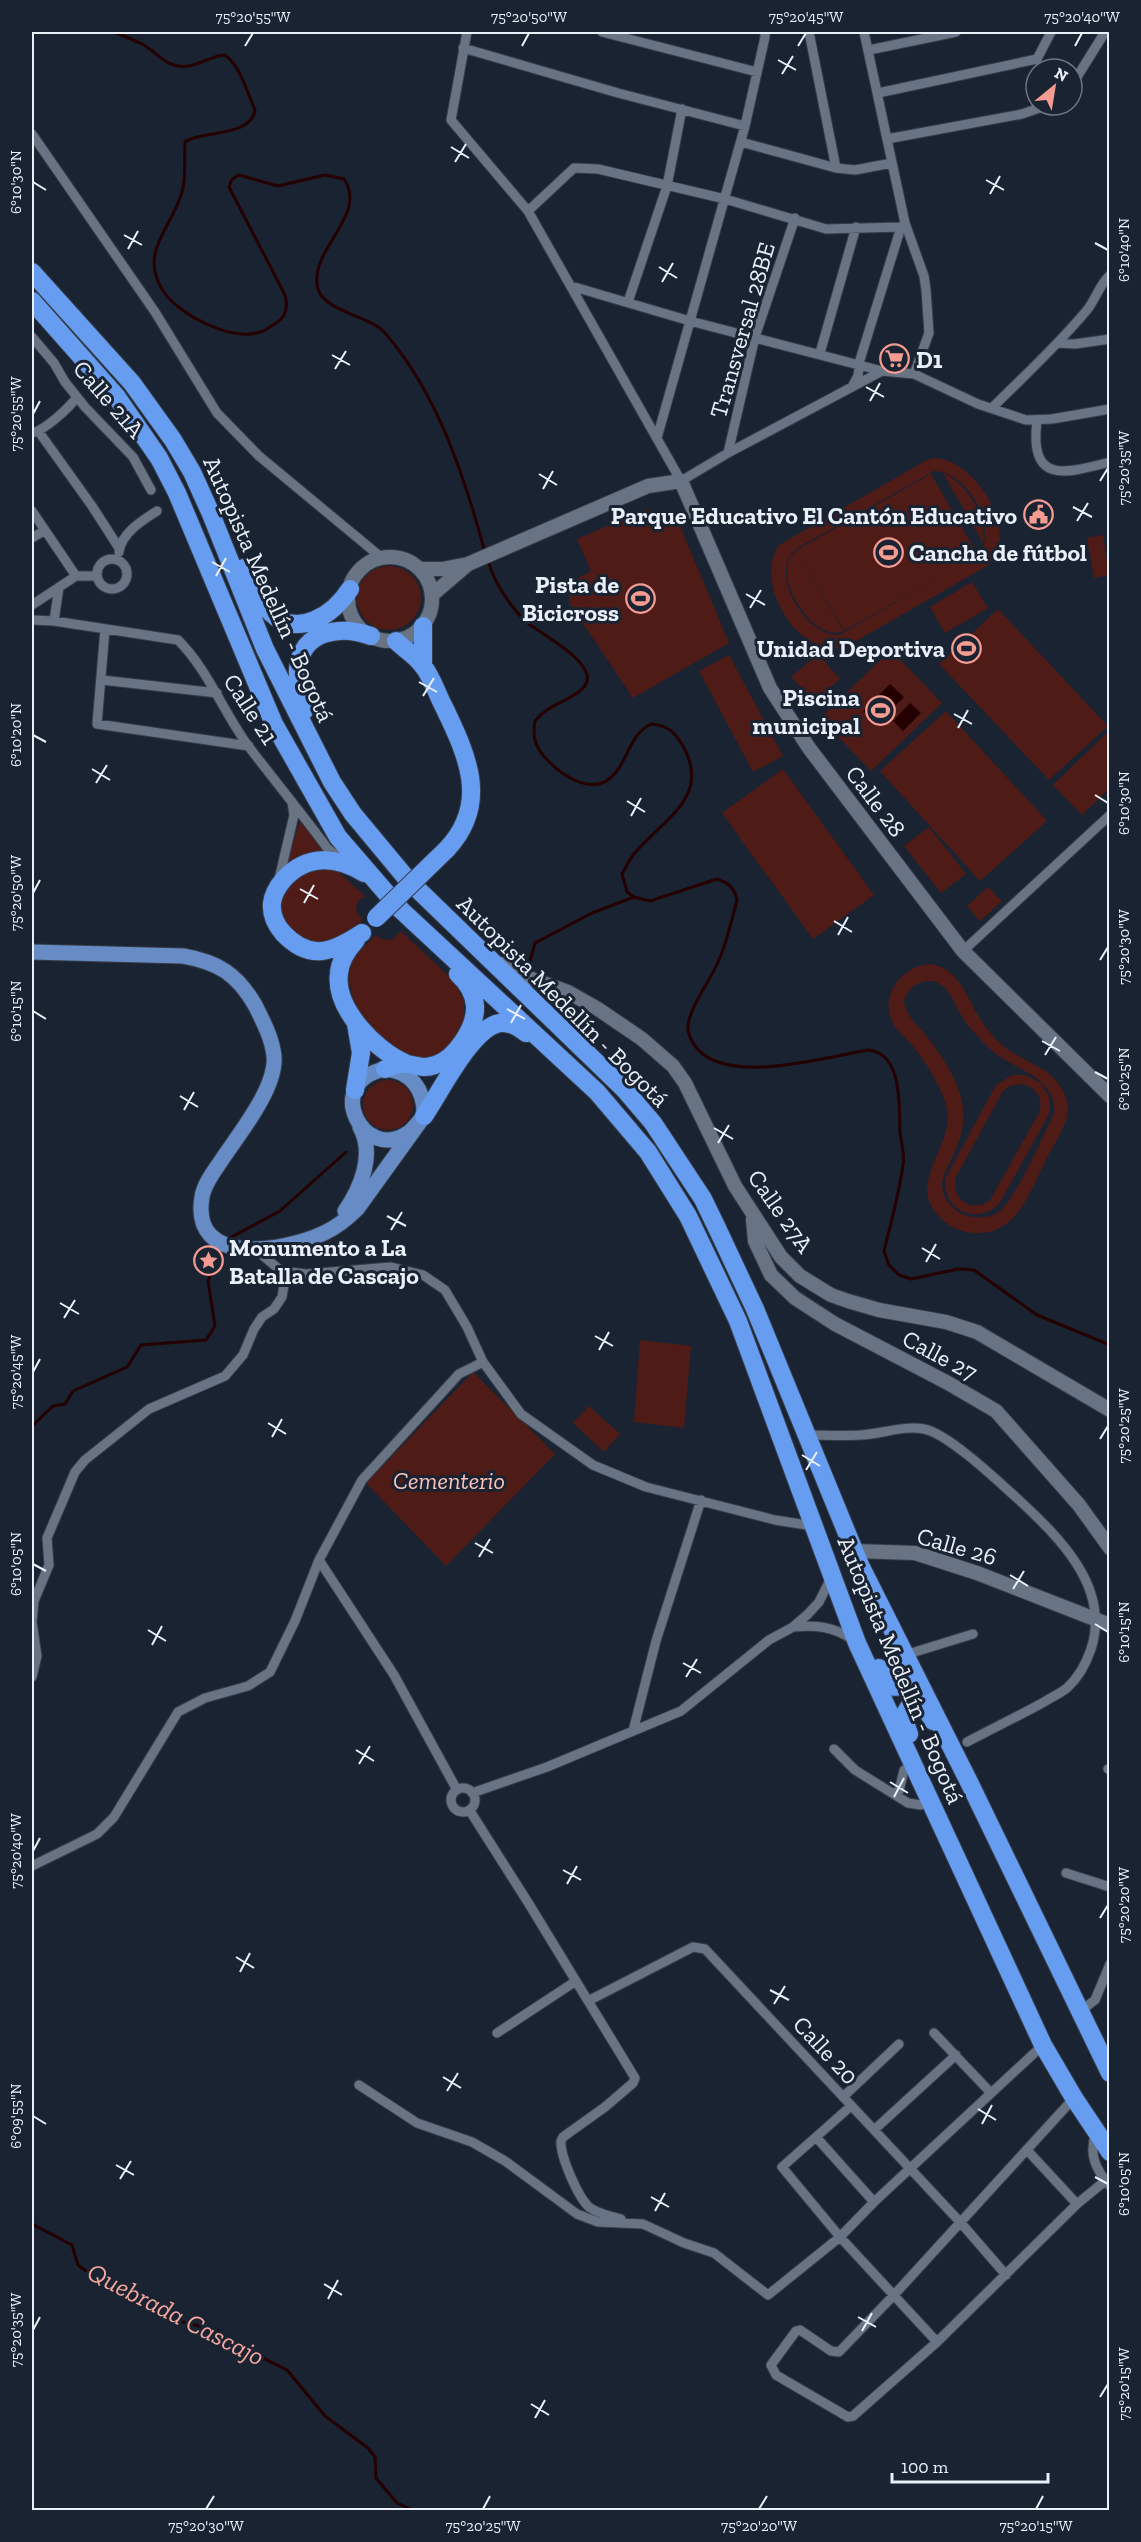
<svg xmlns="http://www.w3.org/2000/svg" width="1141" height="2542" viewBox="0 0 1141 2542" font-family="'Zilla Slab',serif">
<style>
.green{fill:#4e1b17;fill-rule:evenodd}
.water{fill:#240000}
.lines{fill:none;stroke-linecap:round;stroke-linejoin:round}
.stream{stroke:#240000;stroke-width:3}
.street-casing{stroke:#373e4a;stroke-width:11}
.secondary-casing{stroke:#373e4a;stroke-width:16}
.primary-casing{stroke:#373e4a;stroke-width:17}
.highway-casing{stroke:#373e4a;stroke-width:20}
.street{stroke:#687384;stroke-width:9}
.secondary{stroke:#687384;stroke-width:14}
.primary{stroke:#678cc5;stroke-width:15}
.highway{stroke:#669df1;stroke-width:18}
.highway-bridge-casing{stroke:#373e4a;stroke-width:20;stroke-linecap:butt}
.highway-bridge{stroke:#669df1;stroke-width:18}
.ticks{fill:none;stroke:#e9f0f9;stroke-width:2}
.labels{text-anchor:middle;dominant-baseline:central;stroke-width:6;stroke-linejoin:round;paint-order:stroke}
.street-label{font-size:24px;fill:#e9f0f9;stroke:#1a2332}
.poi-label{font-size:24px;font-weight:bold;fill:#e9f0f9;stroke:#1a2332;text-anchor:end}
.park-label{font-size:24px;font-style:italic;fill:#fec2bb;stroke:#1a2332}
.water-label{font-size:26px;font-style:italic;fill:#f5a79e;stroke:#1a2332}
.neatline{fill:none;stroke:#e9f0f9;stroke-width:2}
.ticks-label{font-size:15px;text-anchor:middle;fill:#e9f0f9}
</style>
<rect width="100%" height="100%" fill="#1a2332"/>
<!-- green -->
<path class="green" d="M934,458C977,459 1023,537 987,566L844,648C797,657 753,583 779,545L927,460ZM934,471C968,472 997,524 980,554L978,555L931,474L797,550L844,631L943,575L841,634C812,643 765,575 796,549Z
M943,473C968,484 987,516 983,543Z
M647,509L678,521L729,643L633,698L570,604C566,583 574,580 591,571L577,539Z
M1103,535L1109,575L1094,578L1087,538Z
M797,550L843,631C815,645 766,572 797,550Z
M357 598a32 32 0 1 1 64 0a32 32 0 1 1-64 0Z
M972,582L988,608L945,633L930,607Z
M998,609L1108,726L1049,780L939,664Z
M891,650L942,703L871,771L820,718Z
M818,654L840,679L814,702L791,677Z
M729,655L783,756L753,772L699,671Z
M946,711L1047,821L980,881L880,771Z
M1108,732L1109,789L1082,815L1053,785Z
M783,769L874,895L813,939L722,813Z
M300,822L324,851L287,865L299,823Z
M929,827L966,874L941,893L904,846Z
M311,867L334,868L366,897L361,898L356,906L357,913L362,919C360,932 340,939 329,946L296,938L279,913L281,892Z
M988,887L1002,901L980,921L967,906Z
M401,931L454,981L464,1001V1022L451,1047L431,1060C414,1057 391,1052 378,1040C362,1025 342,985 352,963C356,953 368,943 376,935L381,939L392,940Z
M927,964C963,965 969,1009 989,1031C995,1039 1003,1047 1012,1052C1034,1066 1057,1071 1066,1098C1068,1105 1069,1113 1066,1120C1062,1132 1054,1145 1048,1156C1038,1175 1029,1200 1015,1216C1007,1224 999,1230 988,1232C975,1235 960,1232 949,1225C897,1189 956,1148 947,1108C941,1085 926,1063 912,1045C906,1038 898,1032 894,1025C878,998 900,968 927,964ZM934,981C950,988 952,999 960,1013C967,1026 979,1038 990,1049C1012,1070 1058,1076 1054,1114C1042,1138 1016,1200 997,1213C988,1219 971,1218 962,1214C951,1209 942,1197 942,1185C942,1177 946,1171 949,1164C959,1144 967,1124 962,1102C957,1078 943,1057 928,1038C919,1025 906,1018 904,1001C908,987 919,980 934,981Z
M1012,1075H1025L1041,1083L1049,1097L1050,1109L1048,1116L999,1204C977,1226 940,1210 946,1177L996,1085ZM1021,1084C1036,1087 1044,1098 1039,1113L990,1200C972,1214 950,1199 956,1177L1003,1091L1010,1086Z
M363 1105a25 25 0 1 1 50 0a25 25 0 1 1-50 0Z
M640,1340L691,1346L684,1428L634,1422Z
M473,1372L555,1454L446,1566L366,1483Z
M589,1406L620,1434L604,1452L573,1423Z"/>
<!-- water -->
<path class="water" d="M890,684L904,697L877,724L863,711Z
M910,703L921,713L903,731L893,721Z"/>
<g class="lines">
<!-- stream -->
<path class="stream" d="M114,32C124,36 134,40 144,45C160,55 167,69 189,66C201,64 211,56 225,55C241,67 247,92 255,110C252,137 199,131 185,142C184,157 186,174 183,188C175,226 137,250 163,291C179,315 232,342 260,332C266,331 271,326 276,323C287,317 288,307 285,295L229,187L232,179L239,175L278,186L325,175L344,179C369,216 307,250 318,289C325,312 369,315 385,333C438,394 464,476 485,552
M488,561C495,584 508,603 524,620C536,632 603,664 584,687C571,702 550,702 535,721C534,728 533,734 535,740C541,763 586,798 609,779C628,765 627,736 651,724C667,725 675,732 683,746C712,797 662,820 634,854C629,860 626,867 622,874L627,892L634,897L650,901L717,879C729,883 735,888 737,901C731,921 727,943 718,962C710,981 691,1005 688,1025C687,1032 691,1040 695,1046C725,1087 825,1057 868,1050C903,1053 899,1107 900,1132C901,1143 905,1154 903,1165C899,1194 891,1223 884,1251L889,1265L899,1275L911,1279L958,1269L974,1270L1037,1315L1110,1345
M527,971L535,943L592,913L634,897
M226,1240L280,1211L346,1152
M32,1426L53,1406L65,1404L73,1391L127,1367L141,1345L206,1340L215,1326L208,1281L221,1248
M32,2224L72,2245L78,2265L96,2278L175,2320L219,2331L239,2346L287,2370L325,2416L368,2448L375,2457L376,2478L397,2503L413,2510"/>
<defs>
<path id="street" d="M467,32L451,120L528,211L681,481L728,453L882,371
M602,32L757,72
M809,32L836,168
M864,32L905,223L924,276L926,290L929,333L914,374
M463,48L618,93L745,126
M869,50L956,32
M1037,59L1051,32
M1072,85L1105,32
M878,93L1037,59
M32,134L155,312L217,413L259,456L382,558
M887,139L1022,114L1048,105
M741,142L836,168L855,170L892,163
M528,211L574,168L598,169L725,199L826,229L901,227L905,223
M571,286L690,321L882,371L914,374L978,404L1026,420L1052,419L1110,409
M628,302L667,186L682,109
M32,337L54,363L65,382L85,407L133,457L151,490
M1058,343L1075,344L1110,339
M820,353L856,227
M852,387L858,376L860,360L901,227
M993,407C1025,375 1058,345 1087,310C1096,299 1099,285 1110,275
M1037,421C1029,484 1064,474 1110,462
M39,432L92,506L119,548
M32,433C45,430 68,409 77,397
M657,438L745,126L765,37V32
M728,453L755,337L795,218
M32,511L76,576
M32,538L45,530
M119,552C121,533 143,520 157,511
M97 574a15 15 0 1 1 30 0a15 15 0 1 1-30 0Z
M32,605L76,576H97
M32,620L54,621L178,640C209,671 223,712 249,747C275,781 302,814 328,849L342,859
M54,621L59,587
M105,629L97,724L249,746
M102,680L217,693
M279,879L294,815L292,802
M963,951L1110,815
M255,1249L281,1271L306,1274L391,1267L423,1275L445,1290L467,1327L483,1362L521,1414L593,1465L646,1487L775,1520L813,1526
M807,1435C825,1435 843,1436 861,1435C882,1434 904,1425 924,1429C949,1434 999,1482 1019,1500C1060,1538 1111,1588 1091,1649C1086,1664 1079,1677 1067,1688C1061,1693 1052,1697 1044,1702C1019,1716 993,1728 967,1742
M319,1560L394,1675L457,1790
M793,1627C815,1625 834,1626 853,1640
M905,1655L973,1634
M32,1677L37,1656L32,1622L34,1601L49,1565L47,1538L75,1472L85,1460L149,1409L225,1376L243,1355L254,1329L262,1317L274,1309L282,1297L284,1285L281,1271
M633,1731L656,1641L701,1500
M834,1749L855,1770L892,1793L899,1791L904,1770
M1108,1769L1110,1770
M451 1800a12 12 0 1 1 24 0a12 12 0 1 1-24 0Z
M472,1793L547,1767L681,1711L769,1640L793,1627L808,1614L819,1602L831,1578
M892,1793L908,1803L921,1805
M470,1811L529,1904L635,2078L633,2083L605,2107L563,2137L561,2141C560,2156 578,2197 589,2207C598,2214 610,2216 621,2219
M32,1866L97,1834L114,1817L178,1712L205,1698L248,1686L270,1672L295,1621L319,1560L362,1480L459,1374L483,1362
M1066,1873L1110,1887
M588,2001L693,1947L705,1949L961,2223L1006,2275
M1078,2013L1095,2000L1110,1964
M497,2033L576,1981
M934,2033L991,2093
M359,2085L417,2123L472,2142L505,2161L577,2214L598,2222L643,2224L684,2243L714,2253L768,2295L840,2237L874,2202L1043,2045
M843,2097L899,2044
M1074,2098L894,2295L839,2352L831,2351L800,2330L796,2331L771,2365L776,2375L848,2417L853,2416L937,2342L1077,2204L1105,2181
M851,2106L782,2167L840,2237L937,2342
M874,2130L956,2055
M1096,2133C1088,2154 1096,2170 1110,2186
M816,2137L874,2202
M1027,2150L1077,2204"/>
<path id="secondary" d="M348 599a42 42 0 1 1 84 0a42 42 0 1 1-84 0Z
M420,569H442L468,564L648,486L681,481L770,688L809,748L963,951L1110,1096
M432,595L467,565
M502,964L524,976L568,992L598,1009L642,1039L673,1066L685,1083L735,1186L781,1257L800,1276L831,1295L848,1301L879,1310L946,1322L977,1332L1110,1410
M753,1219L755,1241L771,1275L795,1298L835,1324L948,1383L996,1411L1079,1505L1110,1548
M855,1551L915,1553L977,1573L1110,1625"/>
<path id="primary" d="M32,952L183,956C218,962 237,974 255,1005C263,1021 272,1038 274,1056C277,1088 238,1135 221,1161C214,1171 204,1184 202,1197C190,1269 286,1251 324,1233C337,1227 347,1219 357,1209L424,1116
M385,1069C411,1071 425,1090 424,1116C419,1121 414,1129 408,1133C364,1164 321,1082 385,1069Z
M345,1211C361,1188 375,1154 360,1127"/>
<path id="highway" d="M32,272L132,383L173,440L192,472L211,514L265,649L332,782L353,814L407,879L624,1089L653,1123L703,1199L717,1228L755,1309L860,1565L970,1784L1110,2073
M32,301L116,396L159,458L177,493L274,724L338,837L401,910L597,1092L648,1152L688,1216L738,1321L857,1643L1043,2045L1074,2098L1110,2152
M244,568C252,583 258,602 271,613C298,639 334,614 350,589
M423,626V665
M396,641C404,649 416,656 423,666C432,677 437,694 444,707C467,755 490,803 447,849
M304,711C301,698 297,683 298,669C301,630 341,625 371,636
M362,933C333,952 310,962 283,933C276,925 271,914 272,903C273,894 278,886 284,879C307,854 337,856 364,873
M356,940C348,949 340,960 339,973C334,1009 376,1050 405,1063
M385,1069C392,1066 400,1063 407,1064C418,1066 424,1069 435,1065C455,1059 476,1028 475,1006C474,994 467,982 458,974
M355,1090L361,1053L356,1024
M424,1116C440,1093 472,1027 500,1023C511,1022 518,1027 526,1033
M879,1668C884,1678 888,1690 900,1686L905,1680L898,1659
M909,1734L903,1717L909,1707C921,1702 928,1711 933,1721"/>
</defs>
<!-- street casing -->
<use href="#street" class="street-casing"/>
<!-- secondary casing -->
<use href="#secondary" class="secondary-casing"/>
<!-- primary casing -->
<use href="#primary" class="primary-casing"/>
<!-- highway casing -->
<use href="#highway" class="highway-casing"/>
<!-- street -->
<use href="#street" class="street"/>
<!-- secondary -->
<use href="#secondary" class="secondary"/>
<!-- primary -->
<use href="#primary" class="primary"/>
<!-- highway -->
<use href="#highway" class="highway"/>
<defs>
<path id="highway-bridge" d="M376,918L447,849"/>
</defs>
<!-- highway-bridge casing -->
<use href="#highway-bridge" class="highway-bridge-casing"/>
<!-- highway-bridge -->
<use href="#highway-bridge" class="highway-bridge"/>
</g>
<!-- ticks -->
<path class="ticks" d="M245,46L253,33M522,46L529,33M798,46L806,33M1075,46L1082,33M778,60L796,70M782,74L793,56M451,147L469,158M455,162L466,144M986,180L1004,190M33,182L46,190M990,194L1000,176M124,235L142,245M1095,243L1108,250M128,249L138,231M659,267L677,278M662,282L673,263M332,355L350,365M335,369L346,351M866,387L884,397M870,401L880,383M33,414L40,401M539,474L557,485M1100,481L1108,468M543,489L553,471M1073,507L1092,517M1077,521L1088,503M212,562L230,572M216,576L226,558M746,594L765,605M750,608L761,590M419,682L437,692M423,696L434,678M954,714L972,724M958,728L968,710M33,735L46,742M92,769L110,780M96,783L107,765M1095,795L1108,803M627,801L645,812M631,816L641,798M300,889L318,899M33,893L40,880M304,903L314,885M834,921L852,932M838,935L848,917M1100,960L1108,947M507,1009L525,1019M33,1011L46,1019M511,1023L521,1005M1042,1041L1060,1051M1045,1055L1056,1037M1095,1072L1108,1079M180,1096L198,1107M184,1110L194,1092M714,1128L733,1139M718,1143L729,1125M387,1216L406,1226M391,1230L402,1212M922,1248L940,1259M926,1262L936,1244M60,1303L79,1314M64,1318L75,1300M595,1336L613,1346M599,1350L609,1332M33,1372L40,1359M268,1423L286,1434M272,1437L282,1419M1100,1439L1108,1426M802,1455L820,1466M806,1470L817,1452M475,1543L493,1553M479,1557L490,1539M33,1564L46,1571M1010,1575L1028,1586M1013,1589L1024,1571M1095,1624L1108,1632M148,1630L166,1641M152,1645L162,1626M683,1663L701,1673M686,1677L697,1659M356,1750L374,1761M359,1764L370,1746M890,1782L908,1793M894,1797L904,1778M33,1851L40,1838M563,1870L581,1880M567,1884L577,1866M1100,1918L1108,1905M236,1957L254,1968M240,1972L250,1953M770,1990L789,2000M774,2004L785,1986M443,2077L461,2088M447,2091L458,2073M978,2109L996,2120M33,2116L46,2124M982,2124L992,2105M116,2165L134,2175M1095,2177L1108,2184M120,2179L131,2161M651,2197L669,2207M655,2211L665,2193M324,2284L342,2295M328,2299L338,2280M858,2317L876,2327M33,2330L40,2317M862,2331L872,2313M1100,2397L1108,2384M531,2404L549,2415M535,2418L545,2400M206,2509L214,2496M483,2509L490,2496M759,2509L767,2496M1036,2509L1043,2496"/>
<!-- icons -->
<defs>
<symbol id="supermarket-ring" viewBox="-11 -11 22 22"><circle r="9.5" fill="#1a2332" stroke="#f59c92" stroke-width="1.5"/><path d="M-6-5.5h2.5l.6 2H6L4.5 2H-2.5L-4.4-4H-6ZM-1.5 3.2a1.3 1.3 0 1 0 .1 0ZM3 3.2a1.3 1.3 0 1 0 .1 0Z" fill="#f59c92"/></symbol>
<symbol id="civic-ring" viewBox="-11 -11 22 22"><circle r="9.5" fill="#1a2332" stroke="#f59c92" stroke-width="1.5"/><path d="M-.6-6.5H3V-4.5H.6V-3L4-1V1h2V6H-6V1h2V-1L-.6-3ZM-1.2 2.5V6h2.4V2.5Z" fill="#f59c92"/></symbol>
<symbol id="stadium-ring" viewBox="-11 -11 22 22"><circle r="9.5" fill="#1a2332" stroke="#f59c92" stroke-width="1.5"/><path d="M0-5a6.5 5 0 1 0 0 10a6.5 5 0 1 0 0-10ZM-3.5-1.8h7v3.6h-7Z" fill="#f59c92"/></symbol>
<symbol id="sight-ring" viewBox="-11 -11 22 22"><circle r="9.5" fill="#1a2332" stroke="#f59c92" stroke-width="1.5"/><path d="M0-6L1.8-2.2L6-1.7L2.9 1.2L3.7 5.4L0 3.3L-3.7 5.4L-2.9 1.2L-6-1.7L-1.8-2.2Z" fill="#f59c92"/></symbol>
</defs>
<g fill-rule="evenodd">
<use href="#supermarket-ring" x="878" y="342" width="33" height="33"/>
<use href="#civic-ring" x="1022" y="498" width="33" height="33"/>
<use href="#stadium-ring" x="872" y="536" width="33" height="33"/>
<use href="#stadium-ring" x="624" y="582" width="33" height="33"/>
<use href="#stadium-ring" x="950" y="632" width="33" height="33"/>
<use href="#stadium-ring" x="864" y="694" width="33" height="33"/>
<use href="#sight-ring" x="192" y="1244" width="33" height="33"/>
</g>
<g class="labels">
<!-- street labels -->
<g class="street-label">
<text transform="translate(742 330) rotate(-74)">Transversal 28BE</text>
<text transform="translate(109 399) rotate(49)">Calle 21A</text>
<text transform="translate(269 589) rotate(66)">Autopista Medellín - Bogotá</text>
<text transform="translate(251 709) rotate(57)">Calle 21</text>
<text transform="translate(876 801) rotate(53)">Calle 28</text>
<text transform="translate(563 1001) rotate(45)">Autopista Medellín - Bogotá</text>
<text transform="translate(781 1211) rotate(55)">Calle 27A</text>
<text transform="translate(940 1355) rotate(28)">Calle 27</text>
<text transform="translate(957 1546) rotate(16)">Calle 26</text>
<text transform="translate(901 1670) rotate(67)">Autopista Medellín - Bogotá</text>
<text transform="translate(826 2050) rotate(47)">Calle 20</text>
</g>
<!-- poi labels -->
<g class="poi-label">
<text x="916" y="359" text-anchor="start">D1</text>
<text x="1017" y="515">Parque Educativo El Cantón Educativo</text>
<text x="909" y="552" text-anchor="start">Cancha de fútbol</text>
<text x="619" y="584">Pista de<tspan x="619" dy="28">Bicicross</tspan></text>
<text x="945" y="648">Unidad Deportiva</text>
<text x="860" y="697">Piscina<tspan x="860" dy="28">municipal</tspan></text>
<text x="229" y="1247" text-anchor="start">Monumento a La<tspan x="229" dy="28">Batalla de Cascajo</tspan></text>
</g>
<!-- park labels -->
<g class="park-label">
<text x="449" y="1480">Cementerio</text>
</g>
<!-- water labels -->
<g class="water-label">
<text transform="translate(176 2314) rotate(27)">Quebrada Cascajo</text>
</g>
</g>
<!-- border -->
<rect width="1141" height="2542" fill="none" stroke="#1a2332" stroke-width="66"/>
<!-- north arrow -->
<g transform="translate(1054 87) rotate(30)"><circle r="28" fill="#1a2332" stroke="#6d7582" stroke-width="1.5"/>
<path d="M0-4.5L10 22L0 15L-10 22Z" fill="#f59c92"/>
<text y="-9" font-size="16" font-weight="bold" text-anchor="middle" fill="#e9f0f9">N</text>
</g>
<!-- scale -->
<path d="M892 2473v9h156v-9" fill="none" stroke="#e9f0f9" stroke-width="3"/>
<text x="901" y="2473" font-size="18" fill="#e9f0f9" stroke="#1a2332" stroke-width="4.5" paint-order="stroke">100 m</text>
<rect x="33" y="33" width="1075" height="2476" class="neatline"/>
<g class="ticks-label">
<text x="253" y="22">75°20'55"W</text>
<text x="529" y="22">75°20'50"W</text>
<text x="806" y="22">75°20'45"W</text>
<text x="1082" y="22">75°20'40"W</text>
<text transform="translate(16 182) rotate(-90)" y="5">6°10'30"N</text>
<text transform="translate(1124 250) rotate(-90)" y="5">6°10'40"N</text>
<text transform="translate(16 414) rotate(-90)" y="5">75°20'55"W</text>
<text transform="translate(1124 468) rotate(-90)" y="5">75°20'35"W</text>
<text transform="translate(16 735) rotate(-90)" y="5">6°10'20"N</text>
<text transform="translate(1124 803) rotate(-90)" y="5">6°10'30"N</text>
<text transform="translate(16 893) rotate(-90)" y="5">75°20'50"W</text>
<text transform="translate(1124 947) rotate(-90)" y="5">75°20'30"W</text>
<text transform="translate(16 1011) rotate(-90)" y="5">6°10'15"N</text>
<text transform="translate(1124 1079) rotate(-90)" y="5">6°10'25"N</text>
<text transform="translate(16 1372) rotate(-90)" y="5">75°20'45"W</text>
<text transform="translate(1124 1426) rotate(-90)" y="5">75°20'25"W</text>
<text transform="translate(16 1564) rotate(-90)" y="5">6°10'05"N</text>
<text transform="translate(1124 1632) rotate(-90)" y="5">6°10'15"N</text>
<text transform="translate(16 1851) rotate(-90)" y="5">75°20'40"W</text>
<text transform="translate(1124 1905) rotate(-90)" y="5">75°20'20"W</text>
<text transform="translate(16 2116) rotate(-90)" y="5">6°09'55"N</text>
<text transform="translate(1124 2184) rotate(-90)" y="5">6°10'05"N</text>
<text transform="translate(16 2330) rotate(-90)" y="5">75°20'35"W</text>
<text transform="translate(1124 2384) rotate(-90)" y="5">75°20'15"W</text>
<text x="206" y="2531">75°20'30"W</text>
<text x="483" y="2531">75°20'25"W</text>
<text x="759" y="2531">75°20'20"W</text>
<text x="1036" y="2531">75°20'15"W</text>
</g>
</svg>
